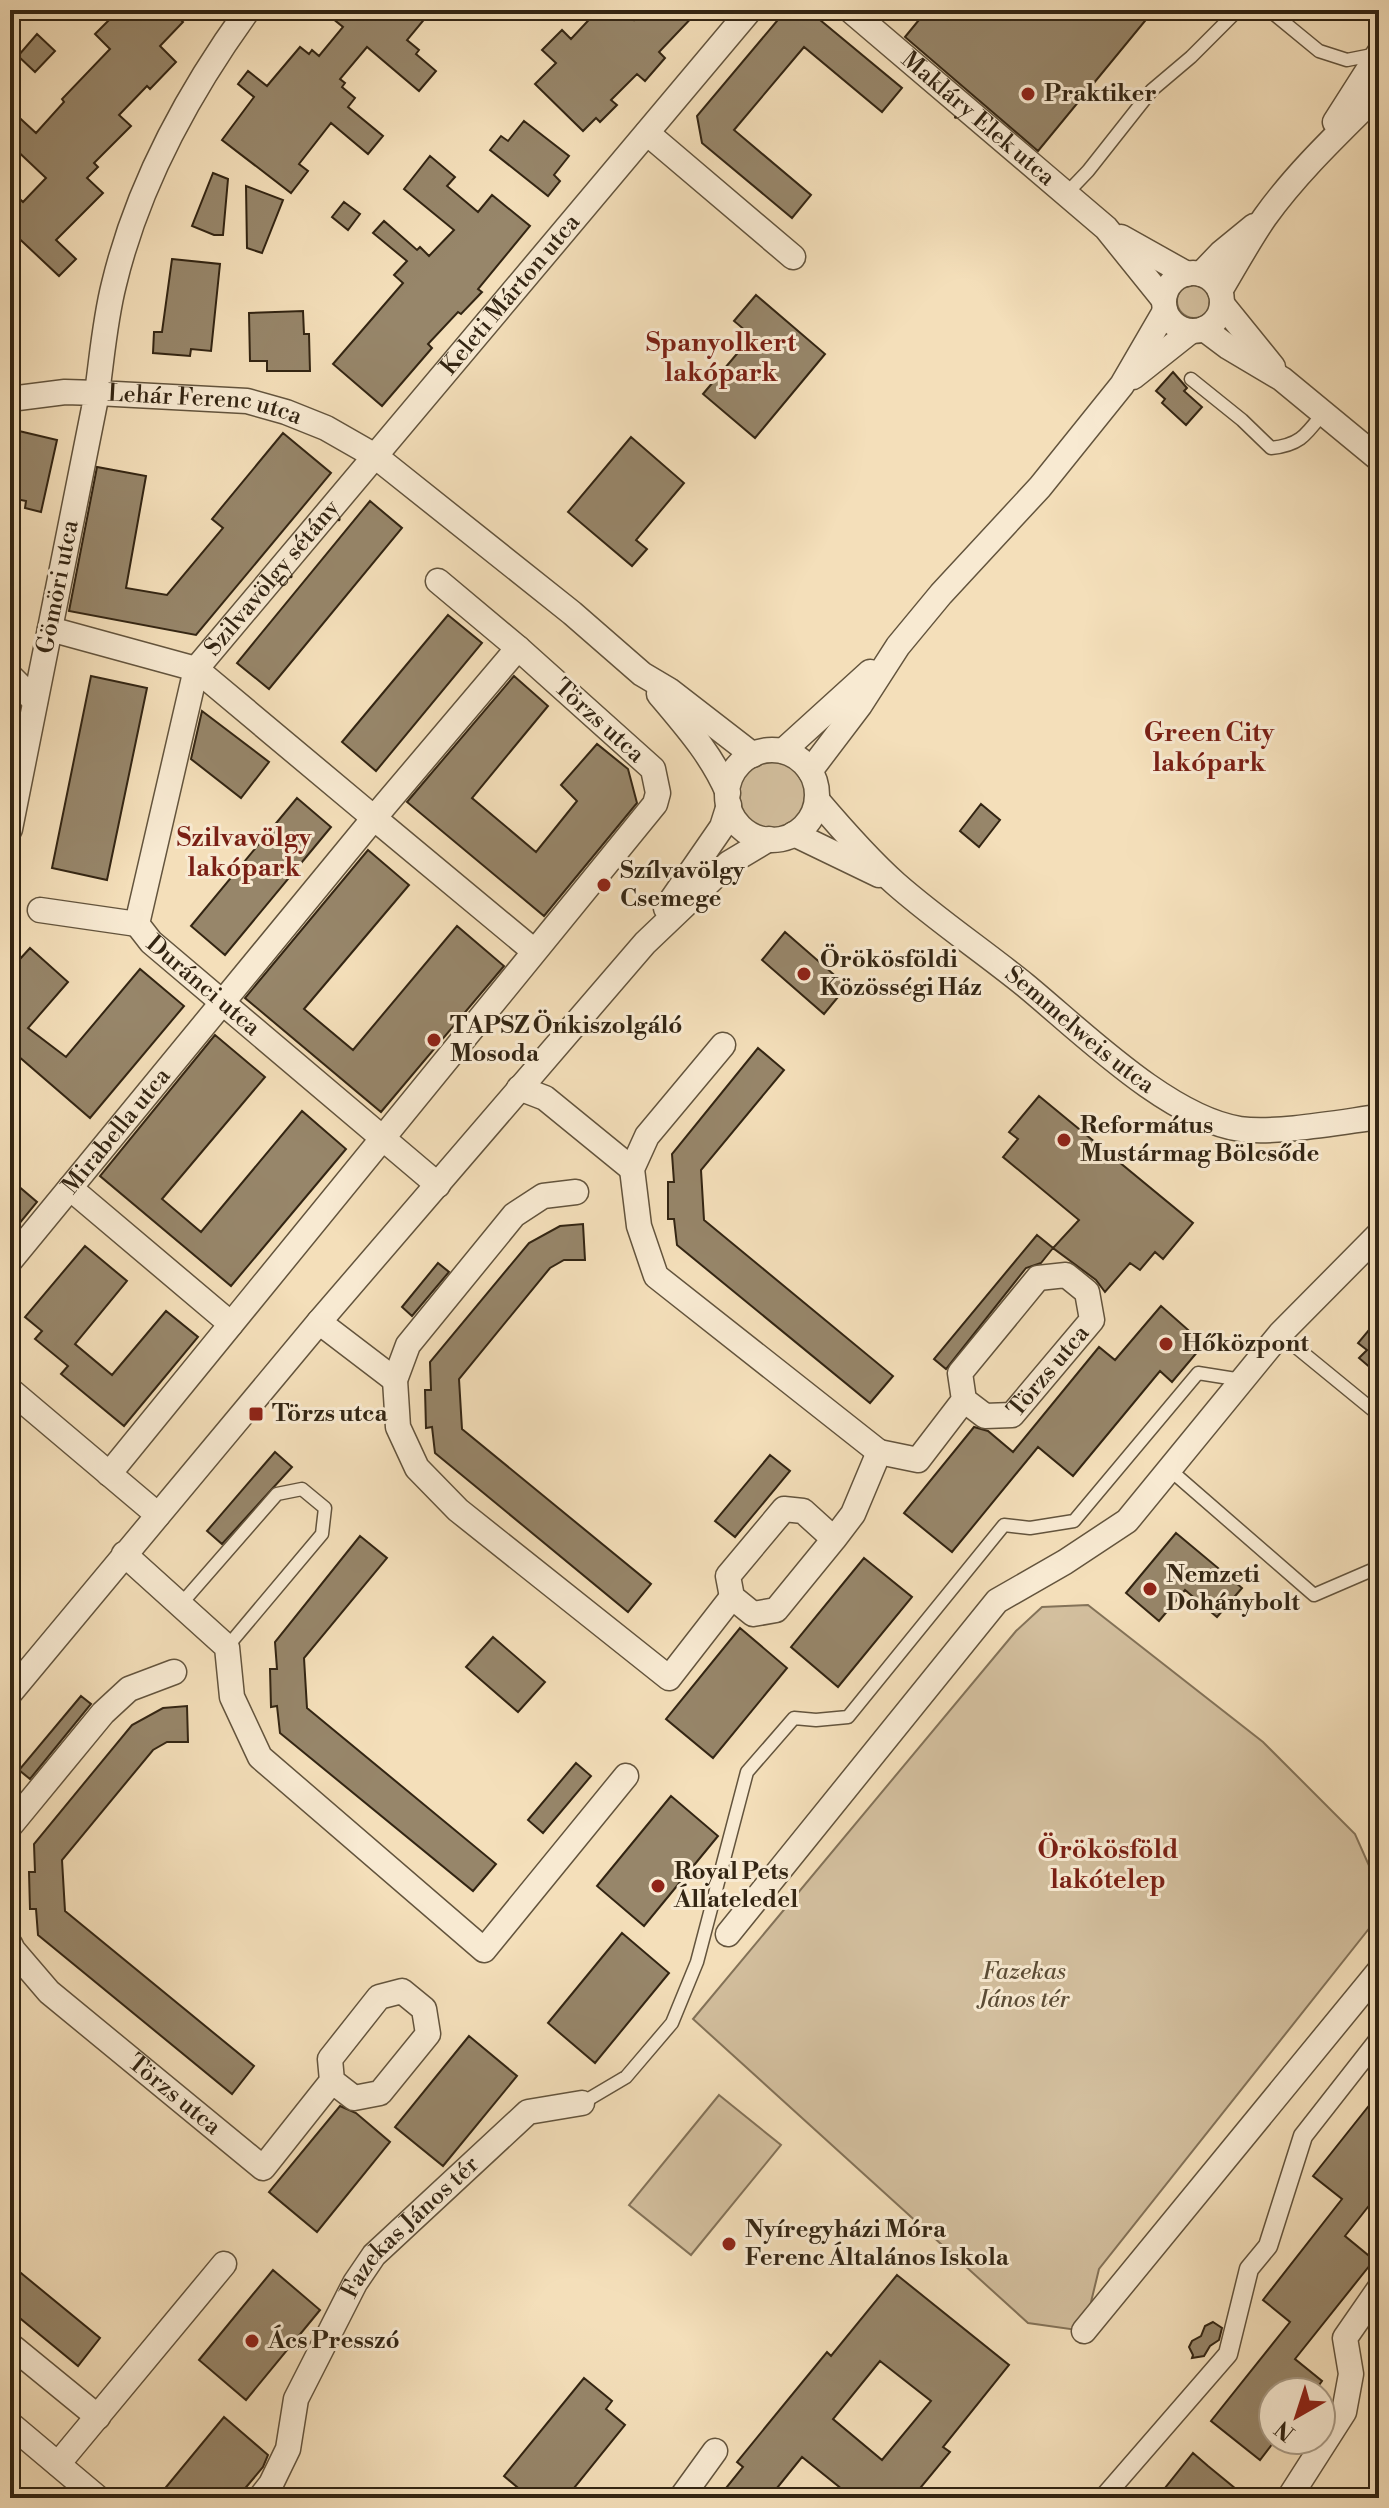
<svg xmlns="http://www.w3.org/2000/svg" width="1389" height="2508" viewBox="0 0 1389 2508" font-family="'Libre Bodoni',serif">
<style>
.green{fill:#d3bf9e;stroke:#837258;stroke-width:2}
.building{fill:#97866a;stroke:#332513;stroke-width:2;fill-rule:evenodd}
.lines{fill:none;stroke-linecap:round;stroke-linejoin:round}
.service-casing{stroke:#63543d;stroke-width:15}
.pedestrian-casing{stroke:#63543d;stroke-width:21}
.minor-casing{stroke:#63543d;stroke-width:27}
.service{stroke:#f8ead2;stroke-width:12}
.pedestrian{stroke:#f8ead2;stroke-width:18}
.minor{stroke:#f8ead2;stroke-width:24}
.poi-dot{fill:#8f2418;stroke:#f8ead2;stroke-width:3}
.labels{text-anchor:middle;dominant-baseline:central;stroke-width:6;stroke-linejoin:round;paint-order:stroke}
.poi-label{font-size:24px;font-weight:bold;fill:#332513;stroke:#f8ead2;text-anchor:start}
.street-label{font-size:24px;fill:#332513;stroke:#f8ead2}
.park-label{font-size:24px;font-style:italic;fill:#5b4c36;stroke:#f8ead2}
.neighbourhood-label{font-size:26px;font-weight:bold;fill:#7a1f14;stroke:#f8ead2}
</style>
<rect width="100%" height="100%" fill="#f4dfba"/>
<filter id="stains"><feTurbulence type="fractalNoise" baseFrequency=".0025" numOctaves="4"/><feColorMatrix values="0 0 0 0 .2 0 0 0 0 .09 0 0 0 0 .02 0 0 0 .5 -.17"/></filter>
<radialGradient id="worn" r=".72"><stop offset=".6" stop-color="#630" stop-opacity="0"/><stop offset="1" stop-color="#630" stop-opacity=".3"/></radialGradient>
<!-- green -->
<path class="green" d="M1177 301a17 17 0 1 1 34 0a17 17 0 1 1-34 0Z
M737 794a36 36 0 1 1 72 0a36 36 0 1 1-72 0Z
M1088,1605L1263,1742L1355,1834L1379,1888V1916L1099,2269L1084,2331L1028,2323L693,2019L1016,1631L1042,1607Z
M719,2095L781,2145L691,2255L629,2205Z"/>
<!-- building -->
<path class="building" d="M119,10H171L183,22L160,46L176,62L150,89L147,86L119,115L131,126L94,163L98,167L87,178L103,193L56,240L76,259L59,276L10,230V190L23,202L46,178L10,144V109L36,133L64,102L62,99L110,49L95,34Z
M322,10H432L407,40L419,50L416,54L436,71L419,91L367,47L340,79L345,83L342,87L355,98L348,107L383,136L368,154L331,123L299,164L308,171L291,193L222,140L254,97L238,84L248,71L267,86L300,47L309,54L312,50L319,56L343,27Z
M598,10H623L634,20L643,10H699L659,52L665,58L645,81L637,74L611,100L617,105L600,122L596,118L583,131L535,84L556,63L542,50L562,30L571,39Z
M808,10L902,88L882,112L804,47L734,130L811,195L792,218L702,143L697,116L782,15Z
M927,10H1154L1038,151L905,37Z
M37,34L55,51L35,72L18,56Z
M524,121L569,156L554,175L560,181L548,196L490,150L501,136L508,141Z
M430,156L455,177L447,186L478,212L492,195L530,226L478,289L482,292L461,314L458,312L428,344L432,348L382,406L333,364L403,283L394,275L407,261L373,233L384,221L417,250L420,247L429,256L454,230L404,189Z
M213,173L228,179L223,235H214L192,226Z
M246,186L283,200L262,253L247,248Z
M344,202L360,214L348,230L332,217Z
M172,259L220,264L211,351L191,349L190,356L153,353L154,332H162Z
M756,295L825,354L755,438L703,394L752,336L734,321Z
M303,311L304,334H309L310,371H267V361H250L249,313Z
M1173,372L1187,388L1184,391L1202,407L1186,425L1162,403L1165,399L1156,391Z
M19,431L57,440L41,512L25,508L26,501L11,498L15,483L10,482V474Z
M283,433L331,473L196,635L69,611L97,467L146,476L126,588L167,595L223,528L212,519Z
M631,437L684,483L636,540L647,549L632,566L568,512Z
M370,501L402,528L269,689L237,663Z
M448,615L482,643L376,771L342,742Z
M91,676L147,688L107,880L52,868Z
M514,676L548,706L472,798L536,852L577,801L561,785L597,744L628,769L637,803L544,916L407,802Z
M202,711L269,762L241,798L191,759Z
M297,798L331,827L225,955L191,926Z
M981,804L1000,820L979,847L960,831Z
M368,850L409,885L304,1009L353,1050L457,926L504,966L381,1112L245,998Z
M785,932L847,986L824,1014L762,960Z
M30,948L68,982L28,1028L66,1057L140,969L184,1006L90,1118L10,1049V970Z
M215,1035L265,1077L162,1199L201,1232L302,1111L346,1149L231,1286L100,1176Z
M758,1048L784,1070L701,1170L704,1220L893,1376L870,1403L677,1245L674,1219H668V1182H674L672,1154Z
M1039,1096L1193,1223L1163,1259L1155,1252L1140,1270L1130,1263L1105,1292L1096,1280L1053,1248L1079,1220L1003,1157L1018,1139L1009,1132Z
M10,1179L37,1202L10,1235Z
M583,1224L585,1260H564L550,1268L459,1379L462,1429L651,1584L628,1612L435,1453L432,1427L426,1428L425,1390H431L430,1362L529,1243L560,1226Z
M1037,1235L1053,1248L1041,1263L1026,1268L946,1369L934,1359Z
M85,1246L127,1281L75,1344L112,1375L166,1311L198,1337L124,1426L61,1374L68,1366L35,1339L42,1331L25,1317Z
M438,1263L449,1272L412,1316L402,1307Z
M1161,1306L1204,1344L1172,1382L1160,1371L1073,1476L1038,1447L952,1552L904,1513L974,1427L988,1431L1013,1452L1099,1347L1115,1360Z
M1379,1318V1375L1359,1358L1367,1350L1358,1343Z
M275,1452L292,1467L222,1544L207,1531Z
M770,1455L790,1471L735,1537L715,1521Z
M1176,1533L1242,1588L1217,1617L1185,1590L1159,1621L1126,1593Z
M360,1536L387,1558L304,1658L307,1708L496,1864L473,1891L280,1733L277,1706L271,1707L270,1669H277L275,1642Z
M864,1558L912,1597L838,1687L791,1647Z
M740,1628L787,1668L713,1758L666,1719Z
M493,1637L545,1682L518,1712L466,1667Z
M81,1696L91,1704L30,1779L19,1770Z
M187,1706L188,1742H167L153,1750L62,1860L65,1911L254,2066L232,2094L38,1935L36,1909H30L29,1872H35L34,1844L132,1725L163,1708Z
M576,1763L591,1776L543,1833L528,1820Z
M671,1796L718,1836L644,1926L597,1886Z
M622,1933L669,1973L595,2063L548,2023Z
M469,2036L517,2076L443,2166L395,2127Z
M1379,2093V2193L1345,2236L1374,2260L1295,2359L1322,2381L1314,2392H1273V2443L1260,2460L1211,2421L1290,2322L1263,2300L1342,2199L1313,2176Z
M340,2106L356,2113L390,2142L317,2232L269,2192Z
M10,2264L100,2338L78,2366L10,2310Z
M273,2270L320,2310L246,2400L199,2360Z
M897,2275L1009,2365L943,2447L950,2452L912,2498H853L802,2457L769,2498H718L743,2467L737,2462L827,2352L831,2356ZM880,2361L931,2401L882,2460L833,2419Z
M1213,2322L1222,2328L1219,2340L1210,2346L1204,2356L1192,2358L1193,2355L1189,2347L1192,2341L1201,2336L1205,2326Z
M584,2378L612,2401L606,2409L625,2425L566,2498H530L504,2476Z
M224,2417L268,2455L263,2467L237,2498H157Z
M1193,2453L1208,2466L1247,2498H1157Z"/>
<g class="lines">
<defs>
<path id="service" d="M1269,10L1319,51L1347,60L1377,54
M1066,194L1088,171L1152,90L1191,57L1238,10
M1191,379L1242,420L1271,448C1300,445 1306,435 1323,413
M1280,1334L1379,1415
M1169,1469L1314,1595L1379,1567
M181,1604L277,1494L302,1489L325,1508L322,1534L227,1647
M582,2103L626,2077L672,2023L697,1962L747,1772L794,1718L816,1720L848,1717L1004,1525L1030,1528L1074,1521L1198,1373L1242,1380"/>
<path id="pedestrian" d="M1103,2498L1228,2354L1249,2269L1268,2246L1303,2136L1379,2039"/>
<g id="minor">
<path id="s1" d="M248,10C188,93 138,184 114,284C105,319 102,357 97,393L247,401L286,412L326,428L375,456L572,613L642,674L669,690L753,755"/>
<path id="s2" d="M850,10L1106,228L1164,300"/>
<path d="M1335,122L1379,53"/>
<path d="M647,133L793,257"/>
<path d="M1121,237L1187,274"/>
<circle cx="1193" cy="302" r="29"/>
<path d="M1201,274L1221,253L1254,226"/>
<path d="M1220,291C1235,266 1249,240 1265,217C1298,171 1340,132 1379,93"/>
<path d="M1222,304L1273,367"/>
<path d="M1204,329L1228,347L1282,379L1379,459"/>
<path d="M1133,377L1191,331"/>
<path d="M10,399L65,392L97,393L10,829"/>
<path id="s3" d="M438,581L518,648L374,818L196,669L750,10"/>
<path id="s4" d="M50,629L196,669L137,924L151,942L438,1185"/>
<path d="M10,676L35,701"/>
<path d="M659,694C685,725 712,755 728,793"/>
<circle cx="772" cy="795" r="45"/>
<path d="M783,751L870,672"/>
<path d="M810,771L860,705L898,646L941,594L1040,487L1122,385L1165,311"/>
<path id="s5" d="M817,800C840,827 870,861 896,884C937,920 983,951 1025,985C1081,1031 1168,1118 1240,1129C1276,1134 1341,1122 1379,1117"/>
<path d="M794,834L879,875"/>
<path d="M666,908L722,827L729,805"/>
<path d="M40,910L137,924"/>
<path d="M723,1045L647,1136L632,1169L639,1226L656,1276L879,1452"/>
<path d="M519,1088L545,1098L632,1169"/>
<path d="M70,1188L231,1324"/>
<path d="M576,1192L543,1196L514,1215L408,1345L395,1380L398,1427L417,1468L458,1510L669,1678L732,1597"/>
<path id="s6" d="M10,1261L374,818L534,951"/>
<path d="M319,1322L395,1380"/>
<path d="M10,1390L158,1515"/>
<path d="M109,1474L655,804L658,793L653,769L518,648"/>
<path id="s7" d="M834,1539L803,1511L784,1509L728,1576L732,1597L753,1614L776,1610L834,1539L853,1514L879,1452L918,1460L964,1400L985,1416L1012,1415L1092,1320L1087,1292L1066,1275L1038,1278L960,1373L964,1400"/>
<path d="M124,1554L227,1647L232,1697L260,1757L484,1950L626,1776"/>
<path d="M10,1693L319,1322L645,943L729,863L769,839"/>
<path d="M10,1826L103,1713L129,1689L174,1672"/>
<path d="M728,1934L997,1601L1065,1562L1127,1521L1280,1334L1379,1234"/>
<path id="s8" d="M10,1944L13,1950L49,1992L263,2168L332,2081L330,2059L379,1997L402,1991L424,2009L428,2034L380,2093L354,2098L332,2081"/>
<path d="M1084,2331L1379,1971"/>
<path d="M10,2345L98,2417"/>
<path d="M10,2424L98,2498"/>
<path d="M58,2464L224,2264"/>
<path id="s9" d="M260,2498L271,2484L288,2449L296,2399L355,2283L374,2255L528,2112L582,2103"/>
<path d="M681,2498L715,2451"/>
<path d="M1289,2498L1344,2412L1351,2374L1345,2338L1379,2289"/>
</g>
</defs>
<!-- service casing -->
<use href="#service" class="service-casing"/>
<!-- pedestrian casing -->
<use href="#pedestrian" class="pedestrian-casing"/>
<!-- minor casing -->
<use href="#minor" class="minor-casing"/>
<!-- service -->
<use href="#service" class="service"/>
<!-- pedestrian -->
<use href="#pedestrian" class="pedestrian"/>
<!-- minor -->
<use href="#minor" class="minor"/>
</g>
<!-- markers -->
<g class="poi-dot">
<circle cx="1028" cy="94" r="8"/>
<circle cx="604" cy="885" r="8"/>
<circle cx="804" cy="974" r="8"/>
<circle cx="434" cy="1040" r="8"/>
<circle cx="1064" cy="1140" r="8"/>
<circle cx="1166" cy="1344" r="8"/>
<rect x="248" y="1406" width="16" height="16" rx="4"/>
<circle cx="1150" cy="1589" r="8"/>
<circle cx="658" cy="1886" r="8"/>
<circle cx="729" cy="2244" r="8"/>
<circle cx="252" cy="2341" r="8"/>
</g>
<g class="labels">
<!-- poi labels -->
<g class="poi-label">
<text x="1044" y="94">Praktiker</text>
<text x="620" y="871">Szílvavölgy<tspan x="620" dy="28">Csemege</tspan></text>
<text x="820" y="960">Örökösföldi<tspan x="820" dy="28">Közösségi Ház</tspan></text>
<text x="450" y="1026">TAPSZ Önkiszolgáló<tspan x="450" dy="28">Mosoda</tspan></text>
<text x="1080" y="1126">Református<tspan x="1080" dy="28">Mustármag Bölcsőde</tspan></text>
<text x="1182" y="1344">Hőközpont</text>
<text x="272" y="1414">Törzs utca</text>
<text x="1166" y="1575">Nemzeti<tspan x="1166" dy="28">Dohánybolt</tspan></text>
<text x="674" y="1872">Royal Pets<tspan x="674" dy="28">Állateledel</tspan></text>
<text x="745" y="2230">Nyíregyházi Móra<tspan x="745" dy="28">Ferenc Általános Iskola</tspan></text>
<text x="268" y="2341">Ács Presszó</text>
</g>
<!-- street labels -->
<g class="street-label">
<text stroke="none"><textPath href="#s2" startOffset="168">Makláry Elek utca</textPath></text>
<text stroke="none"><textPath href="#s3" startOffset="1048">Keleti Márton utca</textPath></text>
<text stroke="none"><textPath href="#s1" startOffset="526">Lehár Ferenc utca</textPath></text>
<text stroke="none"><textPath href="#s3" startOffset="678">Szilvavölgy sétány</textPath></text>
<text transform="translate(58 587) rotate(-79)">Gömöri utca</text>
<text transform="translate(599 721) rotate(42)">Törzs utca</text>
<text stroke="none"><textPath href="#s4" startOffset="504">Duránci utca</textPath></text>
<text stroke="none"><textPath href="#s5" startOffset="350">Semmelweis utca</textPath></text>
<text stroke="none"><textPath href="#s6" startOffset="168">Mirabella utca</textPath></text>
<text stroke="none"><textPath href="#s7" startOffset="636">Törzs utca</textPath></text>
<text stroke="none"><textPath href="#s8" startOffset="224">Törzs utca</textPath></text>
<text stroke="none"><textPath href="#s9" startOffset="316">Fazekas János tér</textPath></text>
</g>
<!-- park labels -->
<g class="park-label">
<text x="1024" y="1972">Fazekas<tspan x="1024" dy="28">János tér</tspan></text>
</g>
<!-- neighbourhood labels -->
<g class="neighbourhood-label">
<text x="721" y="343">Spanyolkert<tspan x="721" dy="30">lakópark</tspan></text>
<text x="1209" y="733">Green City<tspan x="1209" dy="30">lakópark</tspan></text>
<text x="244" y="838">Szilvavölgy<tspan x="244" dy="30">lakópark</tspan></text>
<text x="1108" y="1850">Örökösföld<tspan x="1108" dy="30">lakótelep</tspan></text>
</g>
</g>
<!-- margin -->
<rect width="1389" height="2508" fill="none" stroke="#f4dfba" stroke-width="40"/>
<rect x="12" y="12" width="1365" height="2484" fill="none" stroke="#332513" stroke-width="4"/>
<rect x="20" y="20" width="1349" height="2468" fill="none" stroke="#332513" stroke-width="2"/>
<!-- north arrow -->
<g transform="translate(1297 2416) rotate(219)"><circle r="38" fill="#f8ead2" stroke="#a99b86" stroke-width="2"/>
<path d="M0-6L14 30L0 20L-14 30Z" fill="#8f2418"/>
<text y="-12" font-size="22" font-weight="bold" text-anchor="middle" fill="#332513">N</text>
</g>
<rect width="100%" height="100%" filter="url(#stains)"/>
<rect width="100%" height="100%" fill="url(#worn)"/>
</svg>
